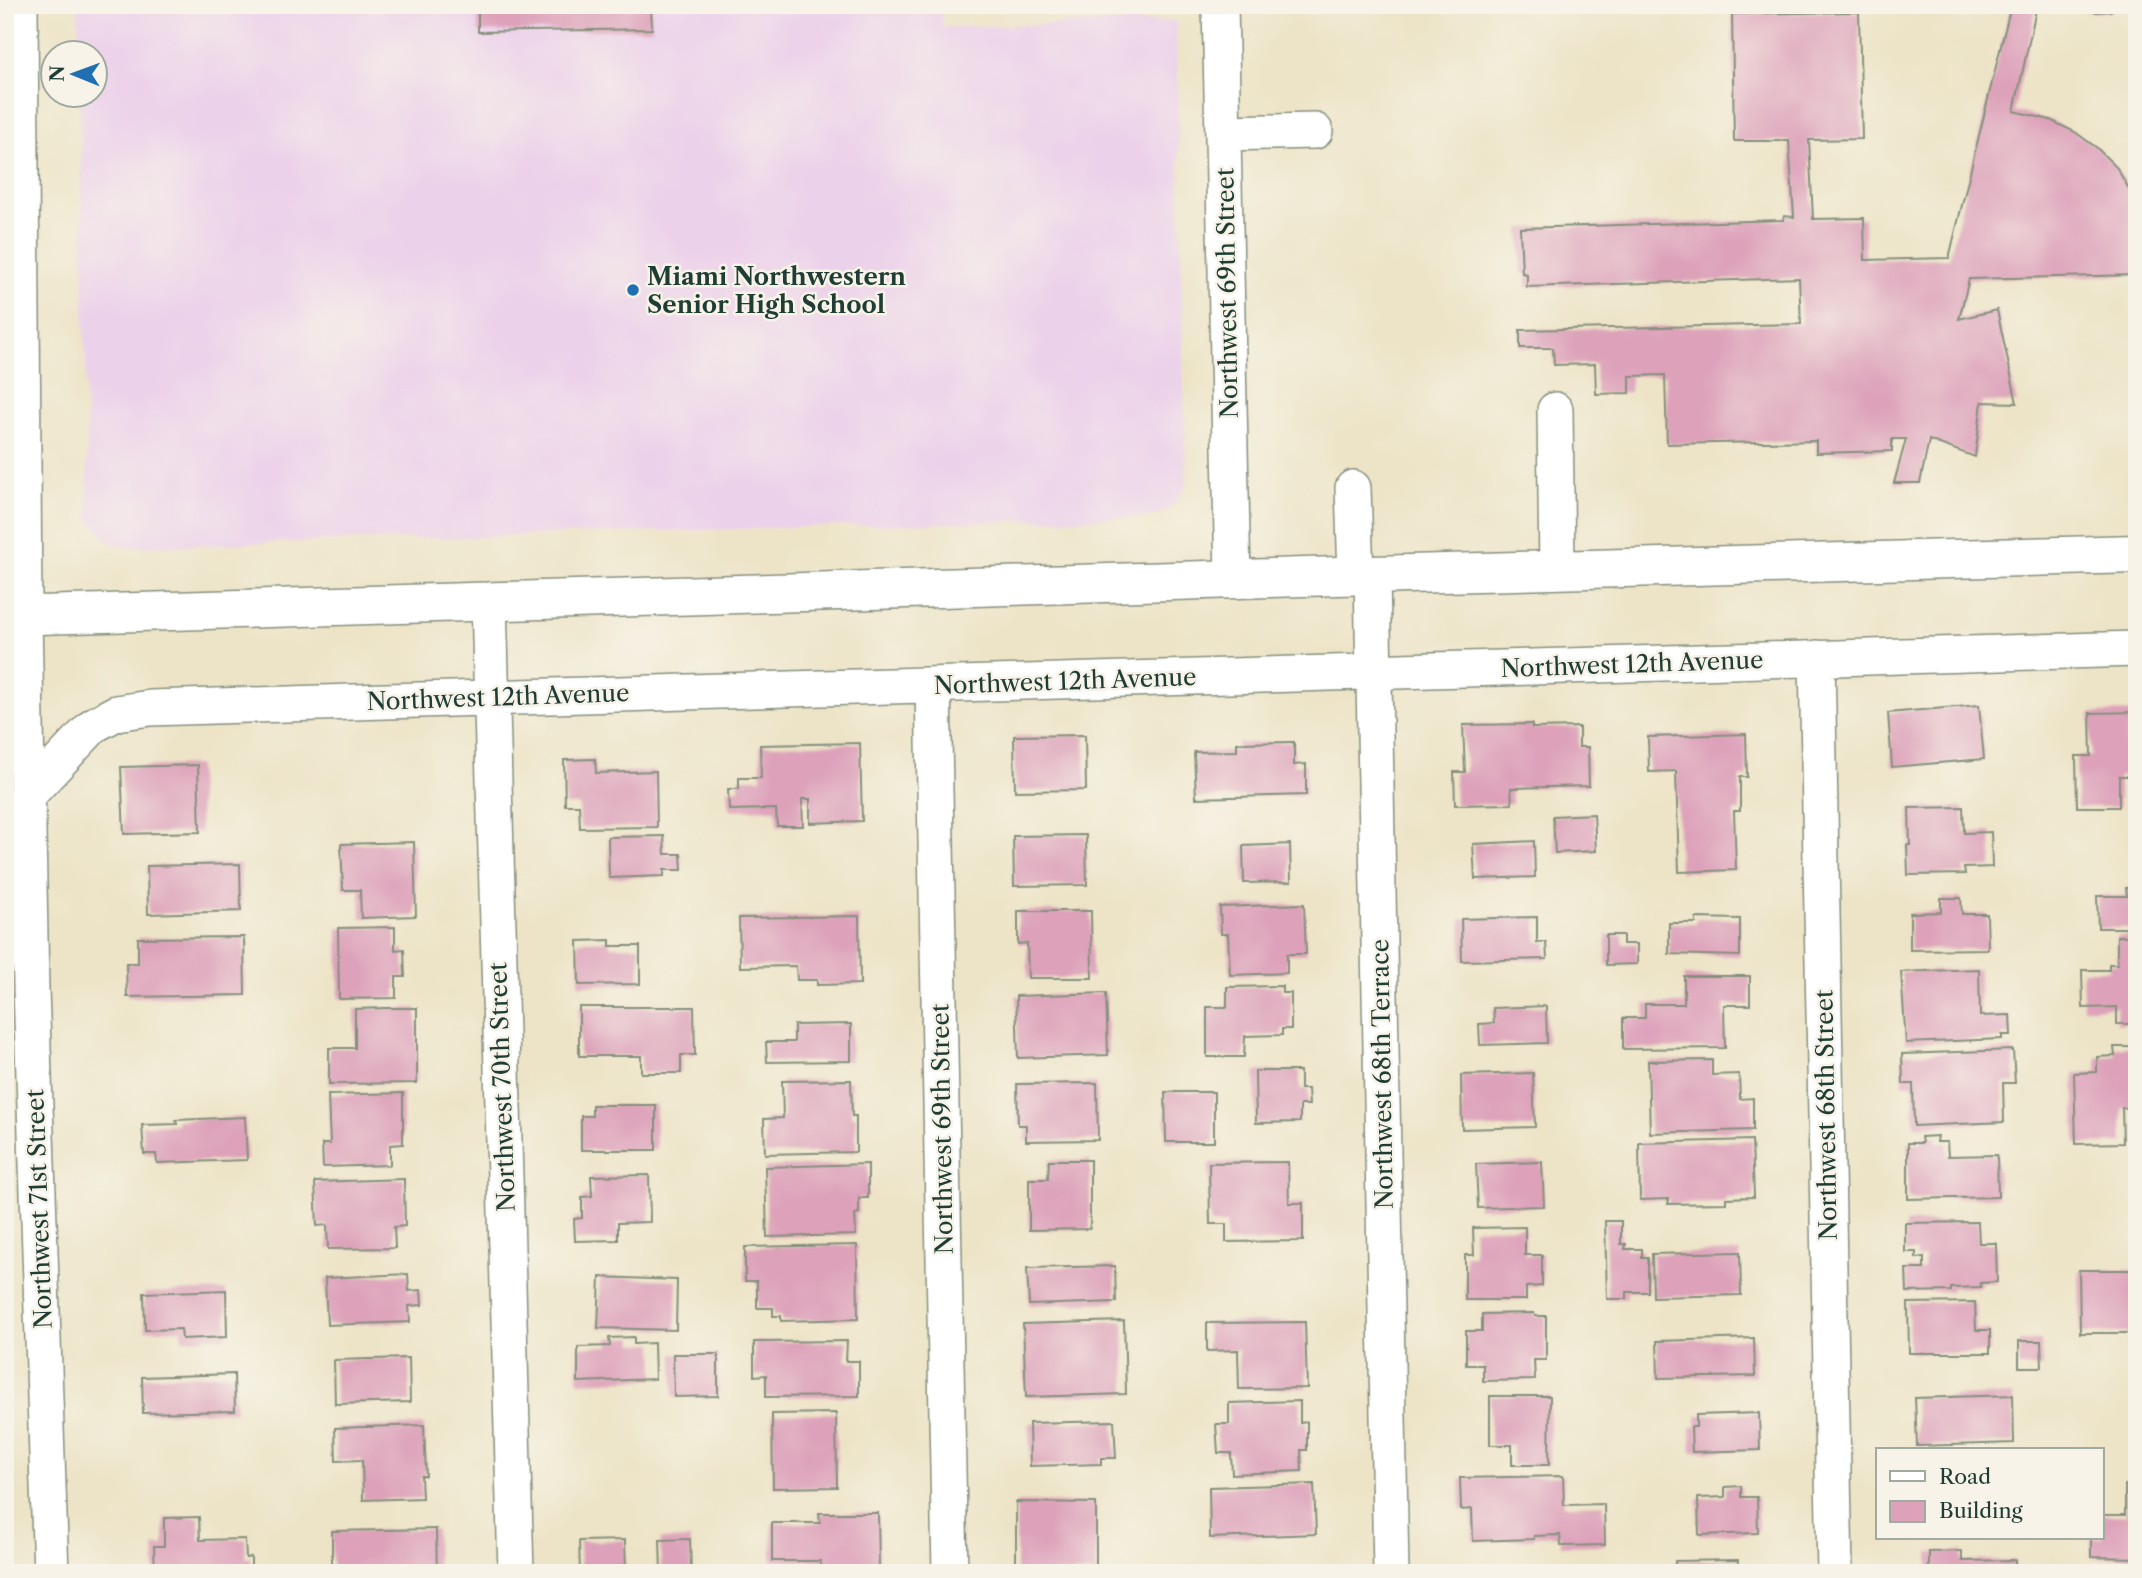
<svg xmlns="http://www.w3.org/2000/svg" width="2142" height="1578" viewBox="0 0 2142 1578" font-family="'Libre Caslon Text',serif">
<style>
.built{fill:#ecd1ea}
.building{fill:#dda2ba}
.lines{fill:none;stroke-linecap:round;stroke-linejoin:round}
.minor-casing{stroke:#86907e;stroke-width:38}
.major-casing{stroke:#86907e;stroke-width:41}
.minor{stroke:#fff;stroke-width:35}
.major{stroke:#fff;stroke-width:38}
.poi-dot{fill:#1f6fb2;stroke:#f7f3e8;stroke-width:2.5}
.labels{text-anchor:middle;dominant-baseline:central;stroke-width:5;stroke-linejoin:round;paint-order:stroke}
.poi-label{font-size:24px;font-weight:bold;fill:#1f3d34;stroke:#f7f3e8;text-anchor:start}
.street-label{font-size:24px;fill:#1f3d34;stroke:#f7f3e8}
</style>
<rect width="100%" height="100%" fill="#f7f3e8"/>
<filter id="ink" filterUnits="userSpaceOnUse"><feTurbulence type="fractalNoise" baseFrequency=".0143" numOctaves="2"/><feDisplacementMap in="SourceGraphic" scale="14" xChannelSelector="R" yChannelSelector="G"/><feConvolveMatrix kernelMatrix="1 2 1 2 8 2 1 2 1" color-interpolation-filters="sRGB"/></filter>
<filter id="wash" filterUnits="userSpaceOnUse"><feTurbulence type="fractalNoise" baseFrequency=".00686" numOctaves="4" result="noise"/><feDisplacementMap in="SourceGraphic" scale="28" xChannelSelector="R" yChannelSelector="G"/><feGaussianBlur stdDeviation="1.57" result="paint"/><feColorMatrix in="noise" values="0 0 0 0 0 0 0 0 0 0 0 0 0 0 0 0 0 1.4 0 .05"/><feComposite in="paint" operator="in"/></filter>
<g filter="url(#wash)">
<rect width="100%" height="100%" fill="#ede4c7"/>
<!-- built -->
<path class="built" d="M78,5H941L942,27L1176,21L1186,486L1172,507L1159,514L1147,517L125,547L111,543L88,517L80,95L94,94V52H79Z"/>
<g id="blocks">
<!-- building -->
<path class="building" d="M478,5H651L652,29L478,32Z
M2011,5H2037L2014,111L2050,120L2075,132L2097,148L2117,168L2137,203V275L1969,279L1959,319L1997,310L2017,403L1982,402L1975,457L1929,440L1920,483H1894L1906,439H1892V451L1816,453V441L1667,444L1665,375L1630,376V393L1596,394L1595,364L1554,365L1553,348H1520V330L1801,324L1799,278L1527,287V274L1522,273L1520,228L1783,220L1784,216L1794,217L1789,141H1734L1732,14L1859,12L1862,139L1809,140L1813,219L1864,218L1865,260L1949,258Z
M2069,5H2122L2110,11L2094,12Z
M1979,705L1984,759L1892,767L1888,713Z
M2137,712V776H2119V807H2077L2076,756H2091L2090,713Z
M1532,724V728L1579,727V747H1588L1589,786L1511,788L1512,804L1455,805L1454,772H1465L1463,725Z
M1746,734L1747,777H1740V811H1734L1736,870L1679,872L1676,771L1649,772L1648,737Z
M1085,735L1086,790L1015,791L1014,736Z
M1294,742V765L1306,764V795L1196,798L1194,752L1237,751V743Z
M860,743L862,821L810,823V799H802L803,826H777L776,809L729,810L728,789H739V778H761L760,745Z
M595,759L596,773L656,771L657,827L580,828L579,805H565L564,760Z
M198,765L200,832L124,834L121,767Z
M1963,807L1964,833L1991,832L1992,867L1964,868L1965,874L1908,875L1907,845H1910L1909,808Z
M1594,814L1596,851L1555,853L1553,816Z
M1086,835L1087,885L1014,886L1013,836Z
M664,836L665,854H681L682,870H664V876L609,878L608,837Z
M1534,841L1535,877L1475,879L1473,844Z
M414,842L416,916L361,918L360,890H343L341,844Z
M1290,844L1291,882L1244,883L1243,846Z
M240,864L241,911L148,914L147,866Z
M2126,888H2137V1024H2117V1007L2083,1008L2082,970H2109V964H2117V936H2128V928H2098L2097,896H2127Z
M1941,898H1961L1962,914H1987L1988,949L1910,950V913L1941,912Z
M1304,904L1306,954H1287V973L1230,975L1228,934H1221L1220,907Z
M1018,911H1091L1092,978H1028L1027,943L1018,944Z
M859,916L860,984L817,985V980H797L796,966L740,967L739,918Z
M1537,917V942H1546L1547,959L1462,961L1461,919Z
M1696,918L1740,919V956L1669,954V923H1696Z
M395,927V950L404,949L405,977H396V998L339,999L338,928Z
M1606,935H1623V944H1637V964L1606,965Z
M244,937L245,995L127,997L126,963H138V938Z
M610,940V946H640V984L579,985L578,941Z
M1979,969L1980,1016L2010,1015L2011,1035H2002V1039L1906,1043L1901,972Z
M1684,976H1750V1005H1724L1725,1048L1623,1049V1018H1645V1004H1684Z
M1282,986V993H1291V1029H1282V1035L1245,1036L1244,1057H1207V1007H1227V987Z
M1106,993L1108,1055L1018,1058L1016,996Z
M1546,1006L1547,1043L1480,1045L1479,1024L1494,1023L1493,1008Z
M579,1007H694L695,1055H681V1073H641V1056H579Z
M385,1008H417V1083L329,1084V1048H355V1009Z
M851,1024V1061L767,1062L766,1042H794V1025Z
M2114,1047H2137V1108H2122L2123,1143L2076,1144L2074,1073L2097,1072V1057L2115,1056Z
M2013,1050L2015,1083H2003L2004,1122L1914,1126L1913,1084H1903L1902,1054Z
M1712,1060V1075L1739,1074L1740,1099L1753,1098V1130L1650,1133L1648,1061Z
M1255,1071H1300V1089H1308L1309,1105H1300V1122L1256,1123Z
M1533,1073L1535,1127L1462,1129L1461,1075Z
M851,1080L852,1116H856V1152L765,1154L764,1119L783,1118L782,1081Z
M1097,1083L1098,1140L1026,1141V1125H1018L1017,1084Z
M1165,1092H1214V1142H1166Z
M403,1093V1144L390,1145V1165L323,1167L322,1144H330L328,1095Z
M592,1105H656V1150H581V1116H592Z
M245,1117L247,1160L157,1163L156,1154H144L142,1125L177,1124L176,1120Z
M1937,1136L1936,1142H1947L1948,1156L1997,1155L1998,1197L1908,1199V1143H1922L1921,1137Z
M1752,1140L1754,1197L1726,1198V1203L1668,1204L1669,1199L1640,1200L1639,1143Z
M1049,1160H1090V1229L1029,1230V1179H1048Z
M1288,1162L1289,1203H1303V1241L1226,1242V1224H1210L1209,1163Z
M1542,1162L1544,1206L1478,1208L1476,1164Z
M868,1164V1198H859V1213L855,1214L856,1235L767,1237L765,1167Z
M649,1175L650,1222L618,1223V1240L575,1241L574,1219L582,1218V1197L592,1196L591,1176Z
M404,1179L405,1226L394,1227L395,1248L328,1249L327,1225L317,1226L315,1182Z
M1605,1221H1621V1244H1626L1625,1249H1642V1258H1648V1292H1627V1299H1607Z
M1978,1222L1979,1243H1996L1997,1282L1980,1283L1981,1287L1951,1288V1291L1907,1292L1906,1269H1924V1257L1916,1258V1252H1905V1223Z
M1525,1227V1255H1542V1286L1526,1287V1300H1465V1255H1474L1473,1228Z
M857,1245L858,1319L781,1321V1316H773V1308H757V1281H745V1247Z
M1740,1252L1741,1295L1653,1297L1652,1254Z
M1115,1266L1116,1302L1029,1305L1027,1268Z
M2079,1270H2137V1333H2080Z
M408,1274L409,1291L421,1290L422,1305L409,1306L410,1322L327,1325L325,1278Z
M600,1277L677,1280L676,1330L598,1328Z
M226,1290L227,1337L182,1339L181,1329L145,1330L144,1293Z
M1975,1302L1976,1330H1990V1353H1909L1908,1303Z
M1534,1313L1535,1316H1546V1360H1534L1535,1380L1483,1381V1365H1466V1331H1482V1314Z
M1124,1321L1126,1394L1026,1397L1023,1324Z
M1305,1322L1307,1388L1239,1389L1238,1350L1207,1351V1323Z
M634,1337V1344L654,1343L655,1379L578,1382V1347L610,1346L609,1338Z
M1754,1338L1755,1376L1658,1378L1657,1341Z
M847,1341L846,1361H859V1396L766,1397V1375L754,1376V1342Z
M2019,1341H2041L2042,1367H2019Z
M673,1354H718V1396L674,1397Z
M409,1358L410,1402L335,1404L334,1360Z
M234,1374L235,1411L143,1413L142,1377Z
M2013,1395L2014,1443L1917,1446L1915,1398Z
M1490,1396H1550L1549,1465H1512V1445H1490Z
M1300,1401V1423L1307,1422V1450H1301L1302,1471L1232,1474L1231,1453H1218L1216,1424H1229V1403Z
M836,1413L837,1487L773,1488L772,1414Z
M1759,1413L1760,1450L1692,1452L1691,1427H1696V1415Z
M1114,1421L1116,1458H1101V1464L1030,1466L1029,1423Z
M424,1425L426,1476H421L422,1498L363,1500L362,1460L336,1461L335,1428Z
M1563,1476L1564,1505L1604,1504L1605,1545L1561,1546L1560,1535L1534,1536V1539L1473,1541L1472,1509L1461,1510L1460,1478Z
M1314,1484L1316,1534L1210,1538L1209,1487Z
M2125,1485L2137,1486V1558L2091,1557V1538H2102V1515H2125Z
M1741,1486V1497H1757L1758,1533L1699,1535L1698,1498L1725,1497V1487Z
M1016,1502L1096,1503V1573H1016Z
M819,1513H878L879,1568H820V1561H772V1523H820Z
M199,1517L200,1540L245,1539L246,1558L251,1557V1571L155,1573L154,1546H164V1518Z
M436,1529L437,1573H332V1531Z
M690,1539L691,1573H661L660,1540Z
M625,1540L626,1573H580L579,1541Z
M1962,1551V1561L2015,1560V1573H1914V1569H1929V1552Z
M1738,1560V1573H1676L1675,1561Z"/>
</g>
</g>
<g filter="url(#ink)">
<use href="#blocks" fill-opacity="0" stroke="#86907e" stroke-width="2"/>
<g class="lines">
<defs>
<path id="minor" d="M20,5L24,615L31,988L51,1573
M1220,5L1233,580
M1224,133L1315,131
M1555,410L1557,571
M1353,488L1356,575
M1372,575L1391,1573
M489,601L516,1573
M1817,658L1835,1573
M933,685L950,1573
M27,796L94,725L116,713L150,708L2137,649"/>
<path id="major" d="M5,616L1372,575L2137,554"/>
</defs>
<!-- minor casing -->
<use href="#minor" class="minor-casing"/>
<!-- major casing -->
<use href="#major" class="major-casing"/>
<!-- minor -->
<use href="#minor" class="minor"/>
<!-- major -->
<use href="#major" class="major"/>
</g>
</g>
<!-- markers -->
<circle class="poi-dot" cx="633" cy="290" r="7"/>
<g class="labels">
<!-- poi labels -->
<g class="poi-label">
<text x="647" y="276">Miami Northwestern<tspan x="647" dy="28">Senior High School</tspan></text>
</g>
<!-- street labels -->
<g class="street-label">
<text transform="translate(1227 293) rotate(-91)">Northwest 69th Street</text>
<text transform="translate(1632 664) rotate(-2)">Northwest 12th Avenue</text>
<text transform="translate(1065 681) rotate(-2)">Northwest 12th Avenue</text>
<text transform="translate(498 697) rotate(-2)">Northwest 12th Avenue</text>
<text transform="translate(1382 1074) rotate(-91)">Northwest 68th Terrace</text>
<text transform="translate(502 1087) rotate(-92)">Northwest 70th Street</text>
<text transform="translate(1826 1115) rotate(-91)">Northwest 68th Street</text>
<text transform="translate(942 1129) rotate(-91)">Northwest 69th Street</text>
<text transform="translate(39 1209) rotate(-92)">Northwest 71st Street</text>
</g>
</g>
<!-- margin -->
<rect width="2142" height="1578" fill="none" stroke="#f7f3e8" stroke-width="28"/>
<!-- legend -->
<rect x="1876" y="1448" width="228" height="91" fill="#f7f3e8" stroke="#a1aaa0" stroke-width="2"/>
<rect x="1890" y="1471" width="35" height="10" fill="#ffffff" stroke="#a1aaa0" stroke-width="2"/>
<text x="1939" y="1484" font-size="21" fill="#1f3d34">Road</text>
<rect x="1890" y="1501" width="35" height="21" fill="#dda2ba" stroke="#a1aaa0" stroke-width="2"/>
<text x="1939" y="1518" font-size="21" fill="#1f3d34">Building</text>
<!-- north arrow -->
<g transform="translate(74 74) rotate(271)"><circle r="33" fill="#f7f3e8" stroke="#a1aaa0" stroke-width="2"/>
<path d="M0-5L12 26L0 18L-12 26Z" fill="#1f6fb2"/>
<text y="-10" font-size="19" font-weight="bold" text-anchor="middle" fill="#1f3d34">N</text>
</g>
</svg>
